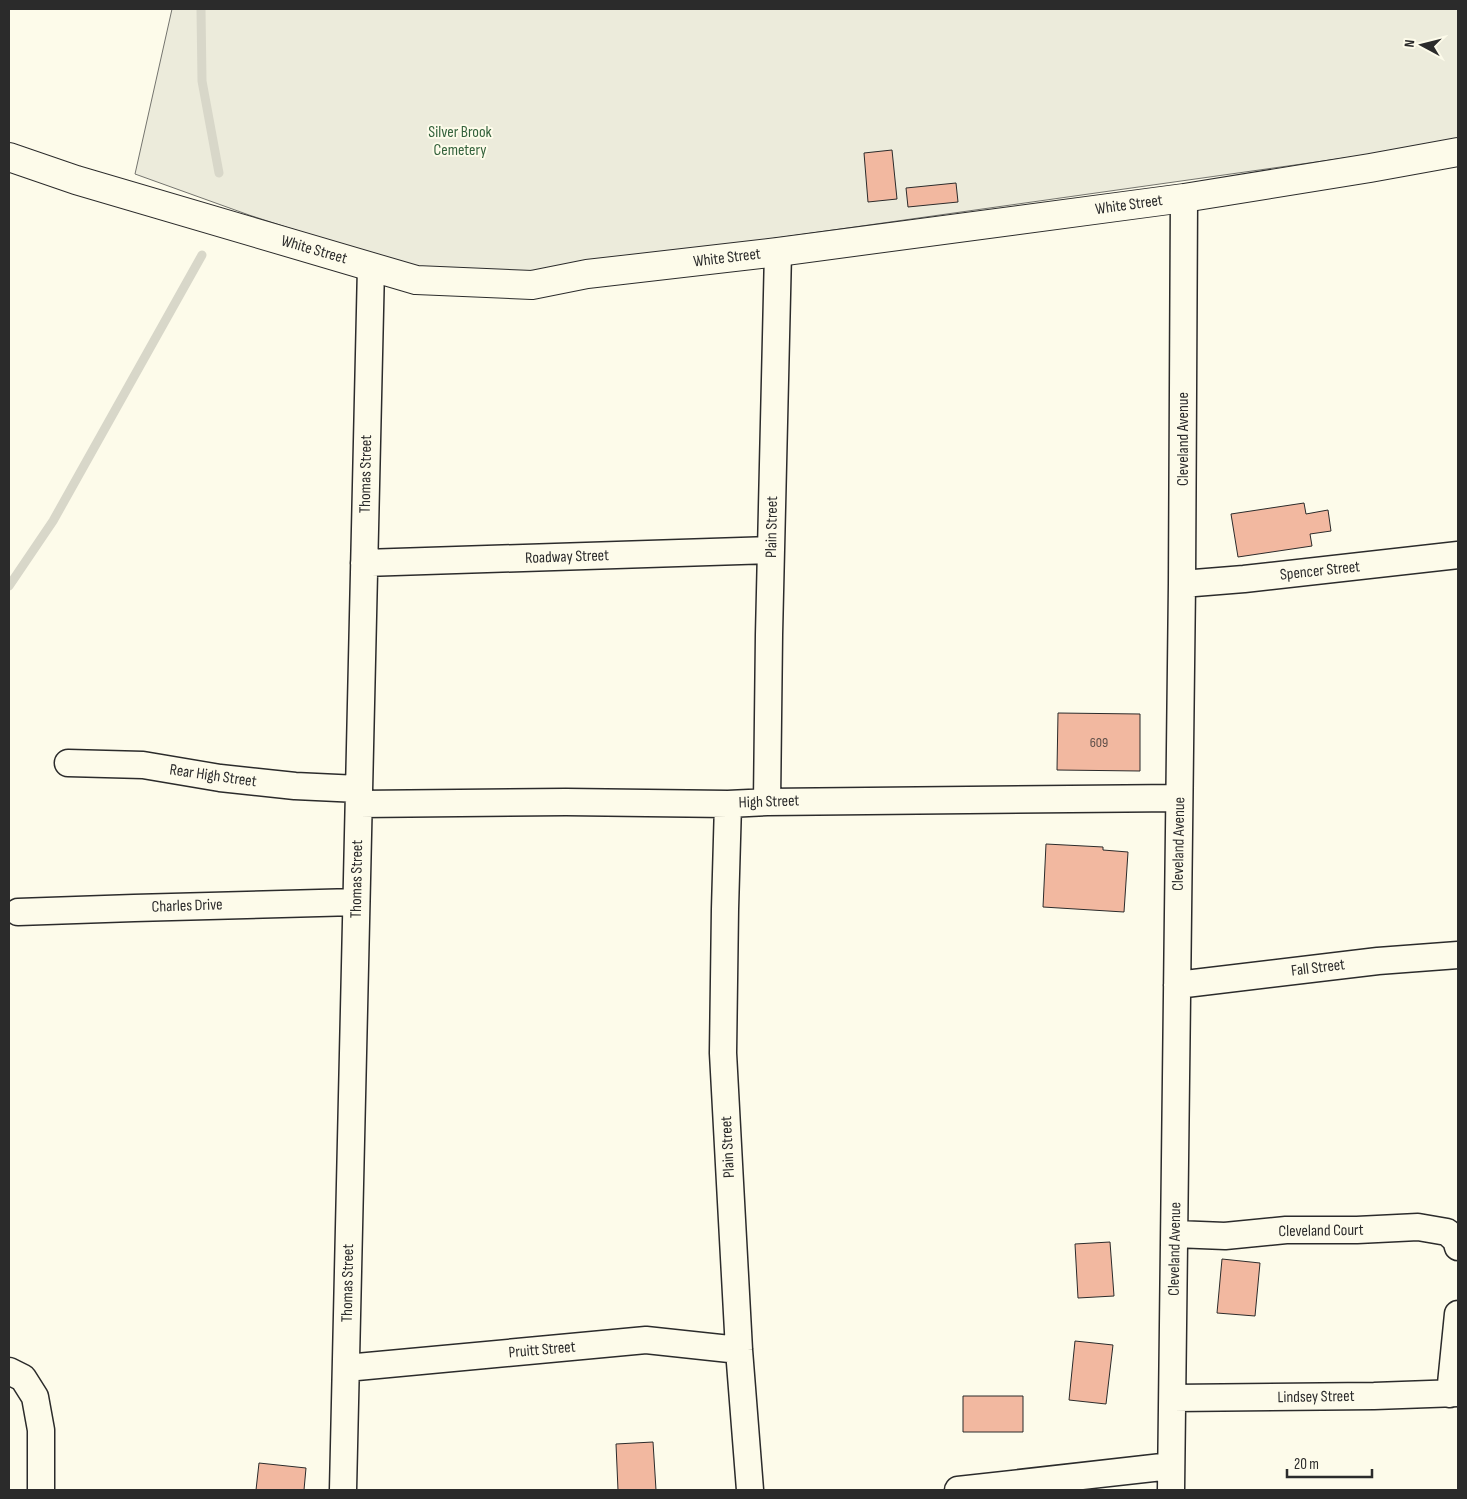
<svg xmlns="http://www.w3.org/2000/svg" width="1467" height="1499" viewBox="0 0 1467 1499" font-family="'Sofia Sans Condensed',sans-serif">
<style>
.green{fill:#ecebdb;stroke:#74746e}
.lines{fill:none;stroke-linecap:round;stroke-linejoin:round}
.stream{stroke:#d8d7c9;stroke-width:9}
.building{fill:#f2b8a0;stroke:#2b2b2b}
.street-casing{stroke:#2b2b2b;stroke-width:29}
.secondary-casing{stroke:#2b2b2b;stroke-width:30}
.street{stroke:#fdfbea;stroke-width:26}
.secondary{stroke:#fdfbea;stroke-width:28}
.labels{text-anchor:middle;dominant-baseline:central;stroke-width:4;stroke-linejoin:round;paint-order:stroke}
.number-label{font-size:14px;fill:#5d4e48}
.park-label{font-size:16px;fill:#34623c;stroke:#fdfbea}
.street-label{font-size:16px;fill:#2b2b2b;stroke:#fdfbea}
</style>
<rect width="100%" height="100%" fill="#fdfbea"/>
<!-- green -->
<path class="green" d="M172,9H1458V142L535,272L405,268L326,240L249,215L135,174Z"/>
<g class="lines">
<!-- stream -->
<path class="stream" d="M201,9L202,81L219,173
M9,586L53,521L202,255"/>
</g>
<!-- building -->
<path class="building" d="M892,150L897,199L868,202L864,153Z
M956,183L958,202L908,207L906,188Z
M1304,503L1306,514L1328,510L1331,531L1310,534L1312,546L1238,557L1231,514Z
M1058,713L1140,714V771L1057,770Z
M1046,844L1103,847V850L1128,852L1124,912L1043,907Z
M1110,1242L1114,1296L1078,1298L1075,1244Z
M1222,1259L1260,1263L1255,1316L1217,1313Z
M1075,1341L1113,1345L1106,1404L1069,1400Z
M963,1396H1023V1432H963Z
M653,1442L656,1490H618L616,1444Z
M259,1463L306,1468L304,1490H256Z"/>
<g class="lines">
<defs>
<path id="street" d="M364,563L771,550
M1182,584L1244,579L1458,555
M68,763L143,765L220,778L295,786L359,789
M767,802L769,635L778,252
M359,804L566,802L728,804L767,802L1179,798
M728,804L725,909L723,1053L739,1350L750,1490
M18,912L134,908L356,902
M1177,985L1378,961L1458,955
M1175,1234L1225,1236L1286,1230H1357L1418,1227L1447,1232L1456,1240L1458,1247
M346,1368L646,1340L739,1350
M9,1371L23,1378L35,1397L41,1430V1490
M1450,1394L1458,1314
M1173,1398L1374,1396L1458,1393
M343,1490L371,267
M958,1490L1171,1466
M1171,1490L1182,584L1184,198"/>
<path id="secondary" d="M9,157L76,180L416,280L532,285L587,274L778,252L1184,198L1370,168L1458,152"/>
</defs>
<!-- street casing -->
<use href="#street" class="street-casing"/>
<!-- secondary casing -->
<use href="#secondary" class="secondary-casing"/>
<!-- street -->
<use href="#street" class="street"/>
<!-- secondary -->
<use href="#secondary" class="secondary"/>
</g>
<g class="labels">
<!-- number labels -->
<g class="number-label">
<text x="1099" y="742">609</text>
</g>
<!-- park labels -->
<g class="park-label">
<text x="460" y="132">Silver Brook<tspan x="460" dy="18">Cemetery</tspan></text>
</g>
<!-- street labels -->
<g class="street-label">
<text transform="translate(1129 205) rotate(-8)">White Street</text>
<text transform="translate(314 250) rotate(16)">White Street</text>
<text transform="translate(727 258) rotate(-7)">White Street</text>
<text transform="translate(1183 439) rotate(-90)">Cleveland Avenue</text>
<text transform="translate(366 474) rotate(-89)">Thomas Street</text>
<text transform="translate(772 527) rotate(-89)">Plain Street</text>
<text transform="translate(567 557) rotate(-2)">Roadway Street</text>
<text transform="translate(1320 571) rotate(-6)">Spencer Street</text>
<text transform="translate(213 776) rotate(8)">Rear High Street</text>
<text transform="translate(769 802) rotate(-2)">High Street</text>
<text transform="translate(1179 844) rotate(-89)">Cleveland Avenue</text>
<text transform="translate(357 879) rotate(-89)">Thomas Street</text>
<text transform="translate(187 906) rotate(-2)">Charles Drive</text>
<text transform="translate(1318 968) rotate(-7)">Fall Street</text>
<text transform="translate(728 1147) rotate(-93)">Plain Street</text>
<text transform="translate(1321 1231) rotate(-1)">Cleveland Court</text>
<text transform="translate(1175 1249) rotate(-89)">Cleveland Avenue</text>
<text transform="translate(348 1283) rotate(-89)">Thomas Street</text>
<text transform="translate(542 1350) rotate(-5)">Pruitt Street</text>
<text transform="translate(1316 1397) rotate(-1)">Lindsey Street</text>
</g>
</g>
<!-- border -->
<rect width="1467" height="1499" fill="none" stroke="#2b2b2b" stroke-width="20"/>
<!-- north arrow -->
<g transform="translate(1422 45) rotate(277)" stroke="#fdfbea" stroke-width="4" paint-order="stroke">
<path d="M0-4L9 19L0 12L-9 19Z" fill="#2b2b2b"/>
<text y="-8" font-size="14" font-weight="bold" text-anchor="middle" fill="#2b2b2b">N</text>
</g>
<!-- scale -->
<path d="M1287 1469v8h85v-8" fill="none" stroke="#2b2b2b" stroke-width="2.5"/>
<text x="1294" y="1469" font-size="15" fill="#2b2b2b" stroke="#fdfbea" stroke-width="4" paint-order="stroke">20 m</text>
</svg>
